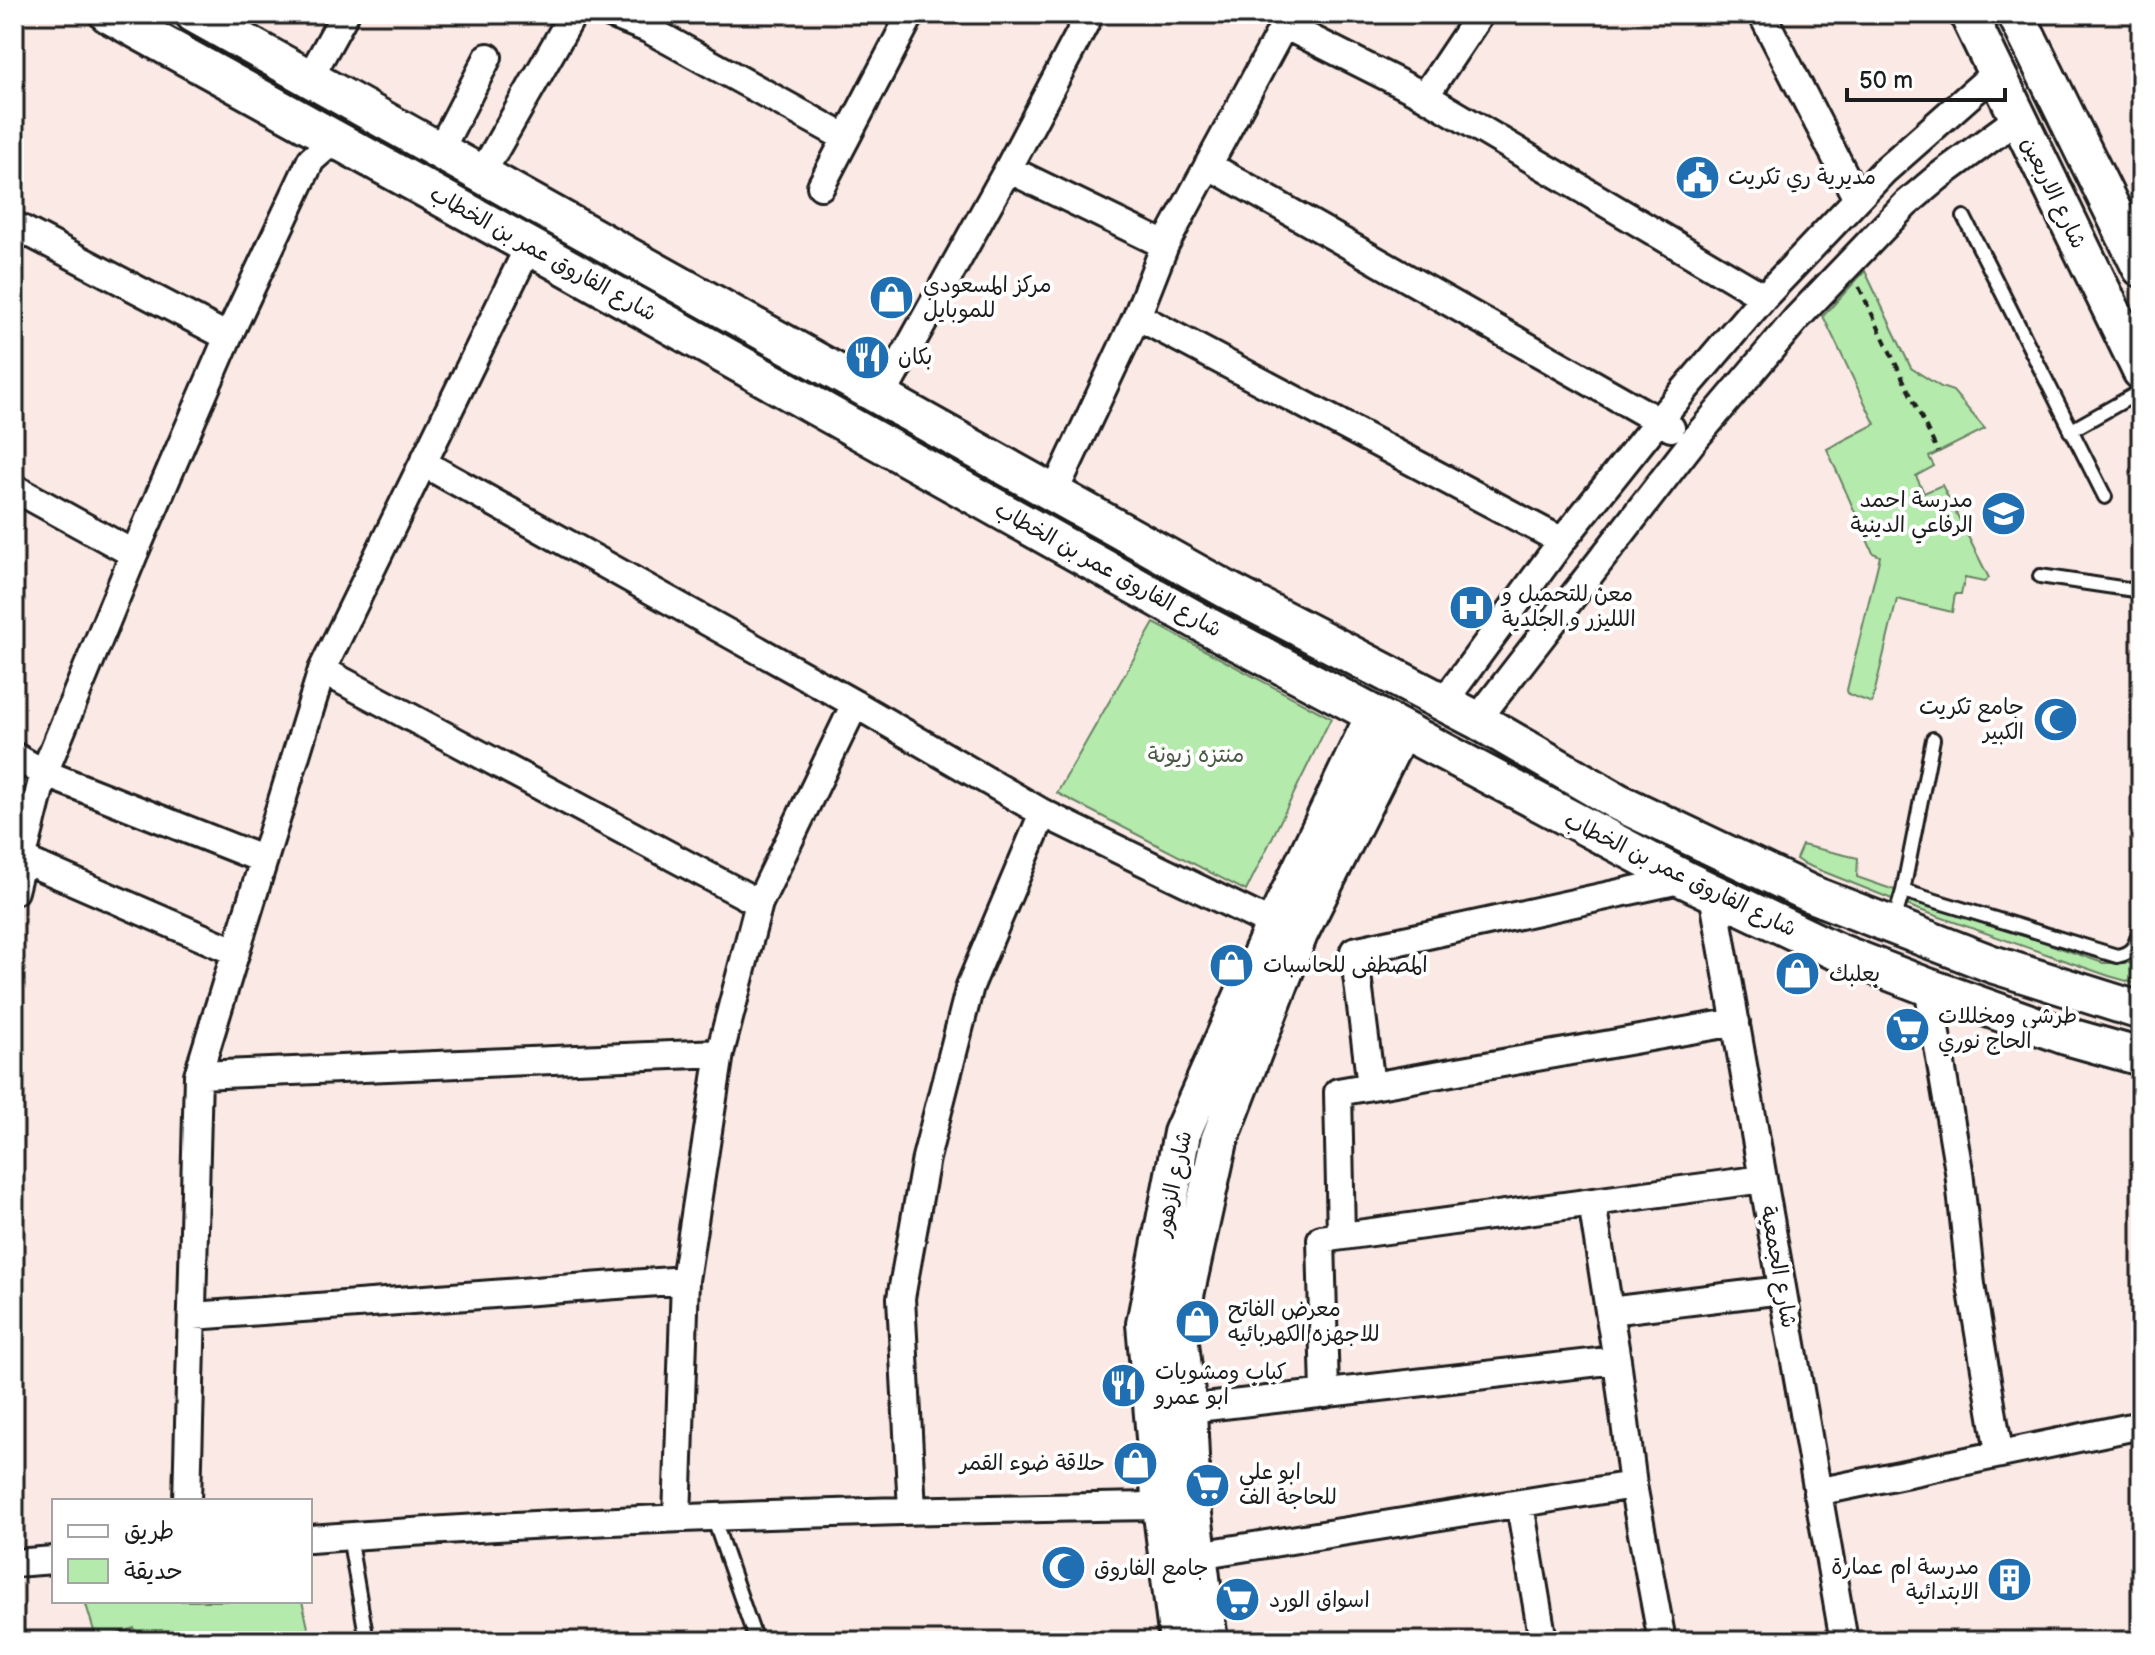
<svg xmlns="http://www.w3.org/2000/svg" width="2155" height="1655" viewBox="0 0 2155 1655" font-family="'Balsamiq Sans','Playpen Sans Arabic',sans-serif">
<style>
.green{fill:#b4eaac;stroke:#688364;stroke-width:2}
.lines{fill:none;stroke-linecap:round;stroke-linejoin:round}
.service-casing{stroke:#1c1c1c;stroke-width:18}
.minor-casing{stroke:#1c1c1c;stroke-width:32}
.secondary-casing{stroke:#1c1c1c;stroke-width:42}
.path{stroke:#1c1c1c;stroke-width:4;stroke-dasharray:8 6;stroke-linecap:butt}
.service{stroke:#fff;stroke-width:12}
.minor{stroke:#fff;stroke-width:26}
.secondary{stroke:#fff;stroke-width:36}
.labels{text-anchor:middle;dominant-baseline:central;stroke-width:8;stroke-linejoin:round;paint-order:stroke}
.poi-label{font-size:22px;fill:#1c1c1c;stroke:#fff;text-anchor:start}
.street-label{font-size:22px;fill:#1c1c1c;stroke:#fff}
.park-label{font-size:22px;fill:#4a5a47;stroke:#fff}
</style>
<rect width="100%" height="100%" fill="#fae9e5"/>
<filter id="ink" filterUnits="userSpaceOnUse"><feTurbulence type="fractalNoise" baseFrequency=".0125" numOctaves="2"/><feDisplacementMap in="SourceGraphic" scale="16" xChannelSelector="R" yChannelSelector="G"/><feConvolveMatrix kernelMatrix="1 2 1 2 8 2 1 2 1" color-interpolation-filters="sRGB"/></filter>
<g filter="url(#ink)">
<!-- green -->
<path class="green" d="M1865,271L1911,368L1941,387L1953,391L1985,429L1929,457L1934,466L1916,476L1924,493L1942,485L1989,578L1984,582L1965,578L1961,594H1955L1952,612L1897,599L1872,703L1848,694L1847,690L1880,556L1873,553L1827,449L1875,424L1823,316Z
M1154,623L1331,718L1246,891L1057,793Z
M1802,845L1858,858L1857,877L2103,963H2141V985L2109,976L1917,909L1802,863L1796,859Z
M85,1601H302L311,1641H139L134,1628L97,1641Z"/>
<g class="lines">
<defs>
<path id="service" d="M1964,217L2105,497
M2070,431L2141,391
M2040,576L2141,591
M1903,891L2117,956C2136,953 2136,941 2141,925
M1893,924L1903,891L1933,739
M713,1517L756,1641
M349,1536L367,1641"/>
<path id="minor" d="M610,14L648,29L846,138
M1762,14L1857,199
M1284,25L1425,96L1764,297
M309,79L345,14
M1425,96L1480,14
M439,152L488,57
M1208,165L1671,428
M1008,169L1165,245
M481,175L573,14
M821,186L911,14
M14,225L228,337
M1137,316L1562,541
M881,398L1008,169L1090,14
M423,463L855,704L1043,813L1274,925
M14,488L134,554
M1054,493L1137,316L1165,245L1290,14
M322,670L759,903
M1443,703L1562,541L1658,421L1764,297L1884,171L1995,73
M1477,720L1693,441L1797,318L1906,204L1938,177L2017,119
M14,756L44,773L264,860
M22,859L236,952
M14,891L44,773L134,554L228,337L311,160L327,146L348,147
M1713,894L1844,1641
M1928,987L1959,1171L1971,1285L1999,1452
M198,1075L720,1053
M1371,1086L1354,951L1684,879
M1592,1202L1609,1311
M1341,1236L1338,1092L1736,1022
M193,1316L685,1280
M1617,1360L1633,1485L1662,1641
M1325,1394L1321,1239L1763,1179
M1188,1409L1617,1360L1609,1311L1782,1290
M1817,1492L2141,1425
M187,1501L198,1075L322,670L529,246
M1520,1505L1543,1641
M912,1510L901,1298L926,1158L970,986L1043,813
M677,1518L685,1280L720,1053L759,903L855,704
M310,1539C593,1518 877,1510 1161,1506
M1198,1555L1633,1485
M14,1563L54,1560"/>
<path id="secondary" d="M108,14L529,246L1209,627L1684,879L1833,950L1928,987L2066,1036L2141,1057
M194,14L1229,591L1477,720L1618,802L1811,894L1992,964L2141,1011
M1968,14L2141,371
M2016,14L2141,268
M1178,1641L1161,1506L1145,1324L1182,1133L1274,925L1374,716
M1209,1641L1192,1506L1188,1409L1178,1327L1219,1141L1299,934L1401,730"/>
</defs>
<!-- service casing -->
<use href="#service" class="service-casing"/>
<!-- minor casing -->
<use href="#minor" class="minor-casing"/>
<!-- secondary casing -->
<use href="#secondary" class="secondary-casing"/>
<!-- path -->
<path class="path" d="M1859,287L1938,452"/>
<!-- service -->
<use href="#service" class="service"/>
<!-- minor -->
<use href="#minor" class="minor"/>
<!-- secondary -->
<use href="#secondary" class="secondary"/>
</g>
</g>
<!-- icons -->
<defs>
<symbol id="civic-disc" viewBox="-11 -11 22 22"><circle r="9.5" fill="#1f6fb2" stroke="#fff"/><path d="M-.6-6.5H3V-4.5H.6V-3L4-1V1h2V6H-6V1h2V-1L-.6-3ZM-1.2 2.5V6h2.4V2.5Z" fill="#fff"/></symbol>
<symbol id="shop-disc" viewBox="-11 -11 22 22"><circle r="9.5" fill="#1f6fb2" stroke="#fff"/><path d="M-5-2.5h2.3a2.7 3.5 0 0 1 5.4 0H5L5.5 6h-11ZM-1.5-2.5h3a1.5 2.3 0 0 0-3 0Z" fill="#fff"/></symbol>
<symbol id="restaurant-disc" viewBox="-11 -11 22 22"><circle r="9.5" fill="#1f6fb2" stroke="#fff"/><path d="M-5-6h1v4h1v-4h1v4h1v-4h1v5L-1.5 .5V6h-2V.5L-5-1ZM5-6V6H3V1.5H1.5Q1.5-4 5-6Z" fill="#fff"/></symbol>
<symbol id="school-disc" viewBox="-11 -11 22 22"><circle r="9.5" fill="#1f6fb2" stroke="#fff"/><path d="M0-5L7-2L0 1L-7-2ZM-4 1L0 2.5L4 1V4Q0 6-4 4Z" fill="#fff"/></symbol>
<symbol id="hospital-disc" viewBox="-11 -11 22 22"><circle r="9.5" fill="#1f6fb2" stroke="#fff"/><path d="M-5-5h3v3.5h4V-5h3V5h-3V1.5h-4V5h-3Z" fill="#fff"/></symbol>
<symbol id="mosque-disc" viewBox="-11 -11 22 22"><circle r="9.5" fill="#1f6fb2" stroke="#fff"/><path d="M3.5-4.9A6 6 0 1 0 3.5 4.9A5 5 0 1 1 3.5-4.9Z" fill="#fff"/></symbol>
<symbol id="supermarket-disc" viewBox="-11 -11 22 22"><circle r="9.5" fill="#1f6fb2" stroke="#fff"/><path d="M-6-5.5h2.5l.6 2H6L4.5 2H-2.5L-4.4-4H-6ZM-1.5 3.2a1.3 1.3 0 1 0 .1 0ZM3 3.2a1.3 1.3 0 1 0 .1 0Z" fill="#fff"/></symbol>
<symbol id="building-disc" viewBox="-11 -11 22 22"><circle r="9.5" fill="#1f6fb2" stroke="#fff"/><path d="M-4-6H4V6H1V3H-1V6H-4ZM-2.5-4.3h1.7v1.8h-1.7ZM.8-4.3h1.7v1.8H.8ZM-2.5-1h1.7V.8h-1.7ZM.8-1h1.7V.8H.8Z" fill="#fff"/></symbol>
</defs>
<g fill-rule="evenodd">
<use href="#civic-disc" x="1672" y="152" width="51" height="51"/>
<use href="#shop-disc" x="866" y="272" width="51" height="51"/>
<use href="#restaurant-disc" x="842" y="332" width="51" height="51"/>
<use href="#school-disc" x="1978" y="488" width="51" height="51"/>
<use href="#hospital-disc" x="1446" y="582" width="51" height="51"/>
<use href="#mosque-disc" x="2030" y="694" width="51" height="51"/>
<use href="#shop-disc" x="1206" y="940" width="51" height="51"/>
<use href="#shop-disc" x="1772" y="948" width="51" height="51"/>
<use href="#supermarket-disc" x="1882" y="1004" width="51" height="51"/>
<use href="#shop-disc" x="1172" y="1296" width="51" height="51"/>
<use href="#restaurant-disc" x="1098" y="1360" width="51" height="51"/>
<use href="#shop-disc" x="1110" y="1438" width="51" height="51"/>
<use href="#supermarket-disc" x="1182" y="1460" width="51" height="51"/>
<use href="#mosque-disc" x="1038" y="1542" width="51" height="51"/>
<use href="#building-disc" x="1984" y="1554" width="51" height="51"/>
<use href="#supermarket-disc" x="1212" y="1574" width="51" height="51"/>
</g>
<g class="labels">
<!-- poi labels -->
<g class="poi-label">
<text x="1728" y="177">مديرية ري تكريت</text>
<text x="923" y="285">مركز المسعودي<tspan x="923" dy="25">للموبايل</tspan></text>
<text x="898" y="357">بكان</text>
<text x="1973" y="500" text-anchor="end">مدرسة احمد<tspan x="1973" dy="25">الرفاعي الدينية</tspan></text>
<text x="1502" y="594">معن للتحميل و<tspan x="1502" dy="25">اللليزر و الجلدية</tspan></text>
<text x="2024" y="707" text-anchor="end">جامع تكريت<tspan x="2024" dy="25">الكبير</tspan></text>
<text x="1263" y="965">المصطفى للحاسبات</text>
<text x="1829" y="974">بعلبك</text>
<text x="1938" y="1016">طرشي ومخللات<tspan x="1938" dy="25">الحاج نوري</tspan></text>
<text x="1228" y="1309">معرض الفاتح<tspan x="1228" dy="25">للاجهزه الكهربائيه</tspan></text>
<text x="1155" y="1372">كباب ومشويات<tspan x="1155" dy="25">ابو عمرو</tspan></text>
<text x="1105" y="1463" text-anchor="end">حلاقة ضوء القمر</text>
<text x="1239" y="1472">ابو علي<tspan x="1239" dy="25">للحاجة الف</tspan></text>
<text x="1979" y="1567" text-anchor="end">مدرسة ام عمارة<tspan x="1979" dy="25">الابتدائية</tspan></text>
<text x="1094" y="1568">جامع الفاروق</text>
<text x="1269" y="1600">اسواق الورد</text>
</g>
<!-- street labels -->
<g class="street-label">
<text transform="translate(2053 193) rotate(64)">شارع الاربعين</text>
<text transform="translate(543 254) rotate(29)">شارع الفاروق عمر بن الخطاب</text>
<text transform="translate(1108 570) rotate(29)">شارع الفاروق عمر بن الخطاب</text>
<text transform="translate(1680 875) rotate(26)">شارع الفاروق عمر بن الخطاب</text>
<text transform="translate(1174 1184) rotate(-78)">شارع الزهور</text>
<text transform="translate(1778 1267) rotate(80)">شارع الجمعية</text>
</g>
<!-- park labels -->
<g class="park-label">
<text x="1196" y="755">منتزه زيونة</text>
</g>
</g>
<!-- margin -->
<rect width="2155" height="1655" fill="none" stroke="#fff" stroke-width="48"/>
<rect x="24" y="24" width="2107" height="1607" fill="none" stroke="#1c1c1c" stroke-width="3" filter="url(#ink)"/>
<!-- legend -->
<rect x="52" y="1499" width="260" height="104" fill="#ffffff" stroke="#a4a4a4" stroke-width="2"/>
<rect x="68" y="1525" width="40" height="12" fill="#ffffff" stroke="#a4a4a4" stroke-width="2"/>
<text x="124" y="1539" font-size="24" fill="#1c1c1c">طريق</text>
<rect x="68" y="1559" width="40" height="24" fill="#b4eaac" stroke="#a4a4a4" stroke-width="2"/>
<text x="124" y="1579" font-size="24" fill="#1c1c1c">حديقة</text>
<!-- scale -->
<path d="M1847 88v12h158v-12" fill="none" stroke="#1c1c1c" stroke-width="4"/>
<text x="1859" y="88" font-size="24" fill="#1c1c1c" stroke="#ffffff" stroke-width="6" paint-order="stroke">50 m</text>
</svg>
